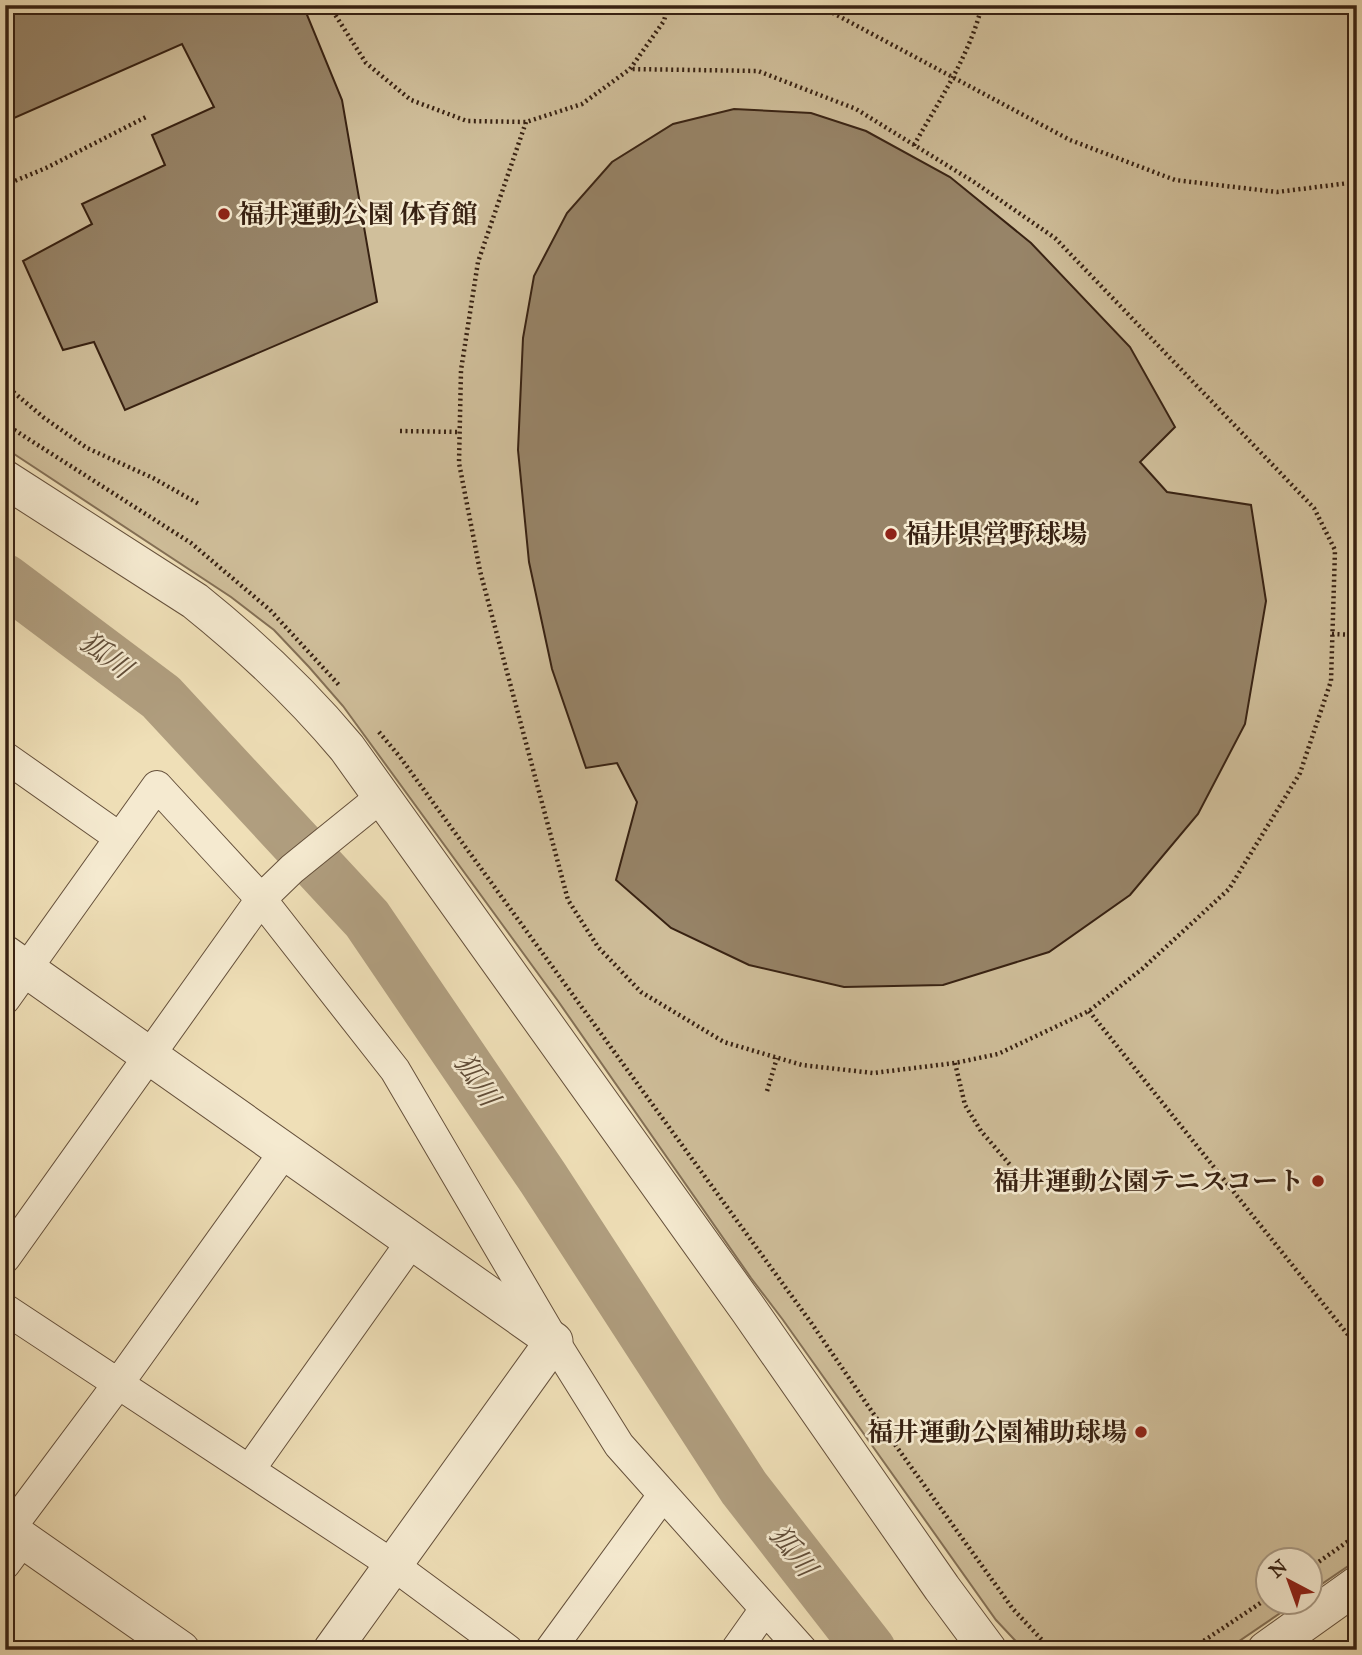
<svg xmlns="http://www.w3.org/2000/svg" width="1362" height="1655" viewBox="0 0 1362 1655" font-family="'IM FELL Great Primer','Noto Serif JP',serif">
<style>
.green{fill:#d0bf9b;stroke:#847056;stroke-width:2}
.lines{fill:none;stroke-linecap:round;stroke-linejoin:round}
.river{stroke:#b09e7f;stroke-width:52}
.building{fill:#978468;stroke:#372112;stroke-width:2}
.minor-casing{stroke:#65503b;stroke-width:32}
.tertiary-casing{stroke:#65503b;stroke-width:39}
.path{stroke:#372112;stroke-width:4.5;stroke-dasharray:2 3.5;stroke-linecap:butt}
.minor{stroke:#f5ead0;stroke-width:30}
.tertiary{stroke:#f5ead0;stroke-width:37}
.poi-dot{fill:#8f2418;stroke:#f5ead0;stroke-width:2.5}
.labels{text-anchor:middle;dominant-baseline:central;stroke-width:5;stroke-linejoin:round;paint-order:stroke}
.poi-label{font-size:26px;font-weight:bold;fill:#372112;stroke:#f5ead0;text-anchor:start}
.water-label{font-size:28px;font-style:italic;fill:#614d38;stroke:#f5ead0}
</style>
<rect width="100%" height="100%" fill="#efdfb7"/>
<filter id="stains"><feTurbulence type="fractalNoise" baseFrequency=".00286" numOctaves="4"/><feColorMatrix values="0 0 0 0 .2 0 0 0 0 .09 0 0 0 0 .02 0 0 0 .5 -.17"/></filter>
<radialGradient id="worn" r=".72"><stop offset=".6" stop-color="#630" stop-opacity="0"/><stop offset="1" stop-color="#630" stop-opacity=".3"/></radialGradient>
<!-- green -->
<path class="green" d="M5,5H1357V1560L1310,1592V1560H1268V1602L1295,1603L1226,1650H1024L996,1620L783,1320L751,1278L558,1001L343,706L309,667L274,630L231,597L5,448Z"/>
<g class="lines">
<!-- river -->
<path class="river" d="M5,580L161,697L367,919L543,1178L744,1488L870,1650"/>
</g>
<!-- building -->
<path class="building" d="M5,5H303L342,100L377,302L125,410L94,342L63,350L23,261L92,224L82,204L165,165L152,135L214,107L182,44L5,122Z
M734,109L811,113L866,131L950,177L1031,243L1130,347L1175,427L1140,462L1167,492L1251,505L1266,601L1245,724L1198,814L1130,895L1049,952L943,985L844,987L749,965L671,928L616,880L637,802L617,763L586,768L552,669L529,562L518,450L523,338L534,276L567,213L612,162L673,124Z"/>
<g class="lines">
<defs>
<path id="minor" d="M5,757L120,838
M5,999L157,786L261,899L395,1070L554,1341L619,1445L802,1650
M5,1258L261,899L292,869L381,797
M5,1309L393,1565L508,1650
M250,1469L412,1241
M9,1530L118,1384L285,1151
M5,1564L22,1541
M550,1650L663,1495
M736,1650L765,1609"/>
<path id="tertiary" d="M5,479L195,601C251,646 301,693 347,748L748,1309L942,1588L988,1650
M5,954L554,1341L332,1650
M5,1527L181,1650
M1266,1650L1357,1585"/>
</defs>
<!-- minor casing -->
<use href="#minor" class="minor-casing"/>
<!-- tertiary casing -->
<use href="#tertiary" class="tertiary-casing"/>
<!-- path -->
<path class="path" d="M332,5L334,13L366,63L411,100L467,121L526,122L582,104L630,69L664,21L668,5
M818,5L1070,140L1175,180L1277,192L1357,182
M526,122L478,262L461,370L459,463L480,571L568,900L598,947L641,992L724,1042L802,1065L873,1073L955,1063L998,1054L1089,1011L1142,969L1229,889L1300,773L1331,681L1335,550L1314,508L1055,238L974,182L856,109L758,71L630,69
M914,145C939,101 970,55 982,5
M5,185L46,168L146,117
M5,385L43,417L87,448L153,478L199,504
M5,424L191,543L270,610L339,685
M400,431L460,432
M1332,634L1357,635
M379,732L400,757L812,1324L886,1432L1013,1609L1044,1642L1055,1650
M1089,1011L1357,1346
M955,1063L965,1105L981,1131L1011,1166
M767,1091L777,1058
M1310,1568L1357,1535
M1190,1650L1268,1598"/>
<!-- minor -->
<use href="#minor" class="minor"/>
<!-- tertiary -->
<use href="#tertiary" class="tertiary"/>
</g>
<!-- markers -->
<g class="poi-dot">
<circle cx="224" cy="214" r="7"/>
<circle cx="891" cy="534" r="7"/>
<circle cx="1318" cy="1181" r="7"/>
<circle cx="1141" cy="1432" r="7"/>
</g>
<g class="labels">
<!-- poi labels -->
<g class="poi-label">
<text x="238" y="214">福井運動公園 体育館</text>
<text x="905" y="534">福井県営野球場</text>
<text x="1304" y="1181" text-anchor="end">福井運動公園テニスコート</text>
<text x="1127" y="1432" text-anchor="end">福井運動公園補助球場</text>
</g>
<!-- water labels -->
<g class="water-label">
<text transform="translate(106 655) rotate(37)">狐川</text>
<text transform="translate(477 1080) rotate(56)">狐川</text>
<text transform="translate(793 1551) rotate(52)">狐川</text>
</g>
</g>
<!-- margin -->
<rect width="1362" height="1655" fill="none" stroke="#efdfb7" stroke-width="28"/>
<rect x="7" y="7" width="1348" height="1641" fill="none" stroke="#372112" stroke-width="3.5"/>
<rect x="14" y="14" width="1334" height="1627" fill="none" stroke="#372112" stroke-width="2"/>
<!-- north arrow -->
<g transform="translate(1289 1581) rotate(319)"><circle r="33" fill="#f5ead0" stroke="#a99a84" stroke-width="2"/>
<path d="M0-5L12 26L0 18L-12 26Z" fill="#8f2418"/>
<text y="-10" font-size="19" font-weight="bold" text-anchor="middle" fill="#372112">N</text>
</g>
<rect width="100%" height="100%" filter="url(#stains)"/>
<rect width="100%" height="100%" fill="url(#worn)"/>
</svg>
